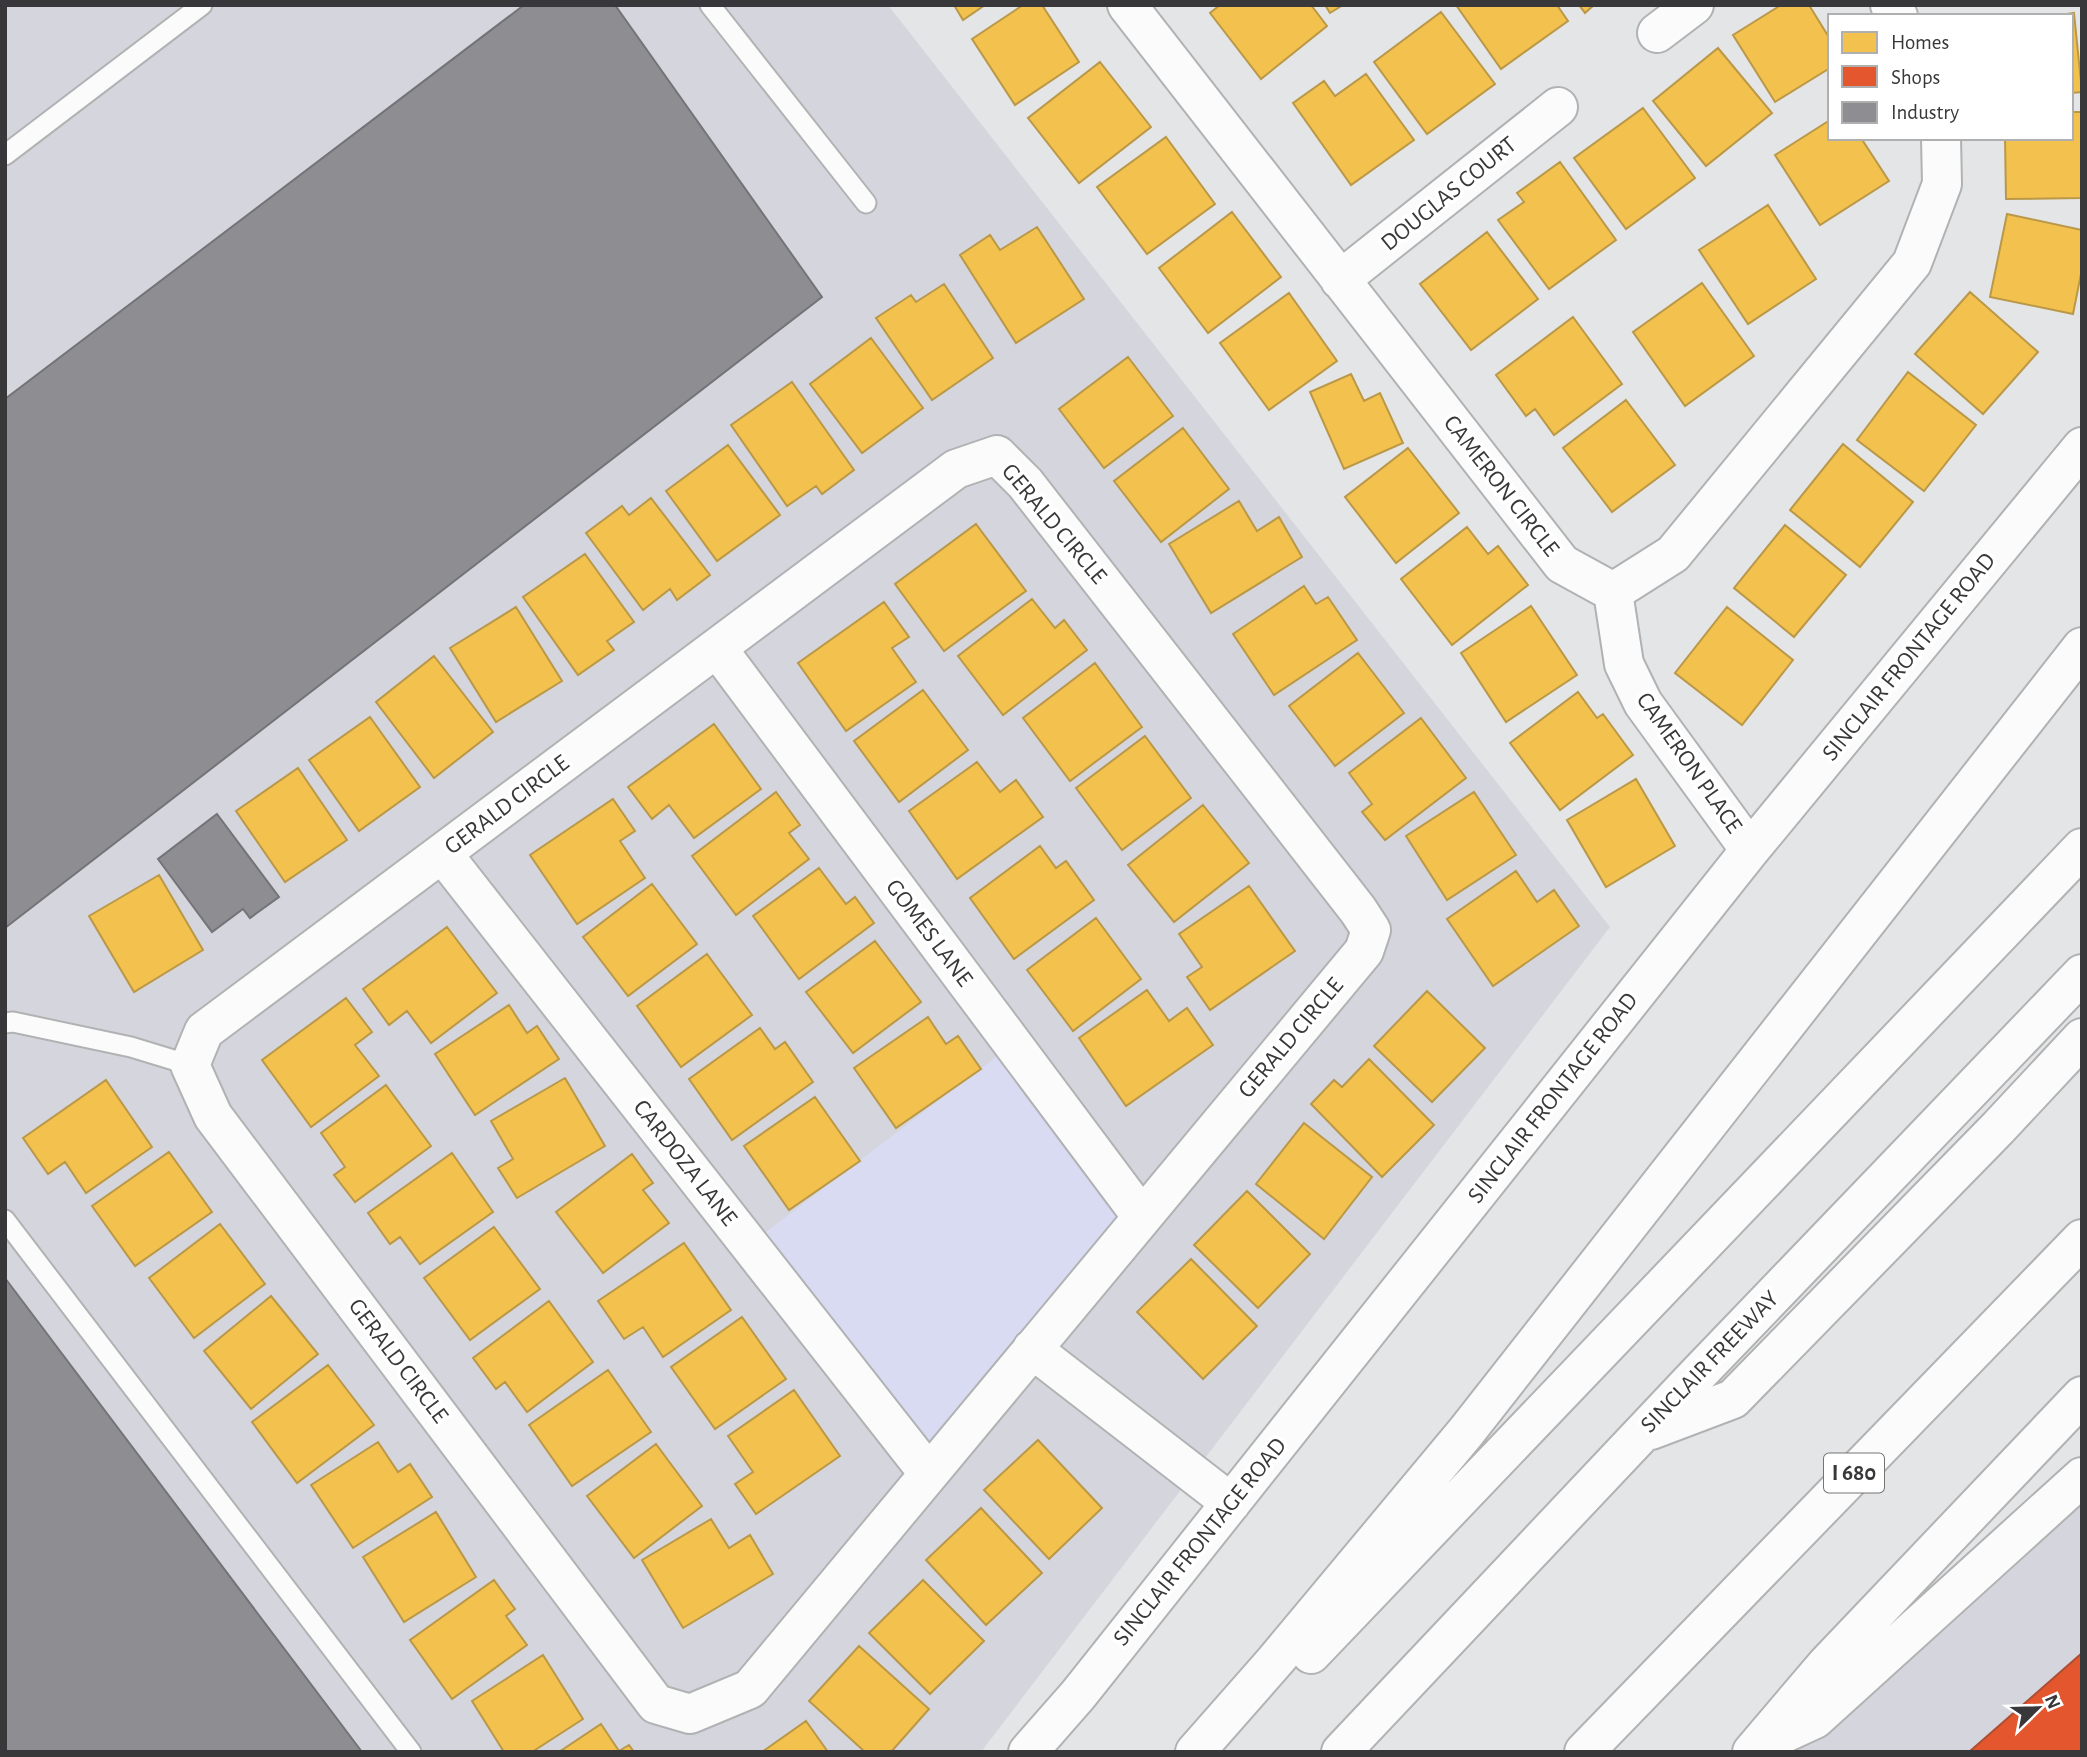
<svg xmlns="http://www.w3.org/2000/svg" width="2087" height="1757" viewBox="0 0 2087 1757" font-family="'Alegreya Sans',sans-serif">
<style>
.built{fill:#d5d6dd}
.green{fill:#d9dbf2}
.homes{fill:#f2c14e;stroke:#ba9848;stroke-width:2}
.shops{fill:#e4572e;stroke:#b04e32;stroke-width:2}
.industry{fill:#8d8d92;stroke:#747478;stroke-width:2}
.lines{fill:none;stroke-linecap:round;stroke-linejoin:round}
.service-casing{stroke:#b1b2b3;stroke-width:23}
.minor-casing{stroke:#b1b2b3;stroke-width:42}
.motorway-casing{stroke:#b1b2b3;stroke-width:42}
.service{stroke:#fbfbfb;stroke-width:19}
.minor{stroke:#fbfbfb;stroke-width:38}
.motorway{stroke:#fbfbfb;stroke-width:38}
.labels{text-anchor:middle;dominant-baseline:central;stroke-width:7;stroke-linejoin:round;paint-order:stroke}
.shield{fill:#fff;stroke:#747475;stroke-width:2}
.shield-label{font-size:23px;font-weight:bold;fill:#38383a}
.street-label{font-size:24px;fill:#38383a;stroke:#fff}
</style>
<rect width="100%" height="100%" fill="#e4e5e6"/>
<!-- built -->
<path class="built" d="M5,5H888L1610,927L981,1752H5Z
M2082,1477V1752H1752Z"/>
<!-- green -->
<path class="green" d="M1013,1044L1142,1217L929,1474L749,1245Z"/>
<!-- homes -->
<path class="homes" d="M954,5H985L963,20Z
M1023,5H1042L1079,62L1015,105L972,39Z
M1220,5H1311L1327,26L1261,79L1210,13Z
M1325,5H1343L1330,13Z
M1456,5H1557L1568,21L1501,69Z
M1579,5H1594L1585,13Z
M1781,5H1809L1830,39V68L1775,102L1733,35Z
M1441,12L1495,84L1427,134L1374,62Z
M2074,13L2082,92L2071,93V16H2054Z
M1718,48L1772,113L1706,166L1653,101Z
M1100,62L1151,127L1079,183L1028,118Z
M1366,74L1414,140L1351,185L1293,103L1324,81L1335,96Z
M1643,108L1695,178L1626,229L1574,158Z
M2071,112H2082V198L2006,199L2005,138H2071Z
M1830,120V138H1861L1889,181L1820,225L1775,155Z
M1166,137L1215,204L1147,254L1097,187Z
M1560,162L1616,240L1549,289L1498,220L1524,202L1517,193Z
M1768,205L1816,279L1748,324L1699,250Z
M1232,212L1281,277L1208,333L1159,268Z
M2007,214L2082,230V269L2073,314L1990,297Z
M1037,227L1084,299L1016,343L960,255L990,235L1000,250Z
M1487,232L1538,299L1471,350L1420,284Z
M1702,283L1754,356L1685,406L1633,332Z
M944,284L993,358L932,400L876,318L911,295L916,302Z
M1970,292L2038,352L1983,414L1915,354Z
M1289,293L1337,361L1269,410L1220,343Z
M1573,317L1622,384L1554,435L1535,409L1526,416L1496,375Z
M871,338L923,408L862,453L810,384Z
M1128,357L1173,416L1104,468L1059,409Z
M1908,372L1976,425L1924,491L1857,440Z
M1351,374L1364,401L1380,393L1403,443L1344,469L1310,392Z
M792,382L854,470L822,494L816,486L787,506L731,425Z
M1626,400L1675,465L1612,512L1563,448Z
M1183,428L1229,489L1161,542L1114,481Z
M1843,444L1913,502L1860,567L1790,510Z
M728,445L780,515L717,561L666,491Z
M1408,448L1459,513L1396,563L1345,497Z
M651,498L710,575L677,600L670,589L643,610L586,533L622,506L629,515Z
M1239,501L1257,531L1279,517L1302,557L1211,613L1169,544Z
M976,524L1026,591L944,651L895,584Z
M1785,525L1846,575L1794,637L1734,588Z
M1467,527L1488,554L1498,546L1528,585L1452,645L1401,579Z
M585,554L634,622L607,641L614,650L578,675L523,597Z
M1304,586L1316,604L1328,597L1357,640L1274,695L1233,634Z
M1032,599L1055,628L1064,620L1087,650L1003,715L958,656Z
M884,602L909,637L892,648L916,682L846,731L798,663Z
M1531,606L1577,675L1506,722L1461,653Z
M516,607L562,681L496,722L450,648Z
M1727,607L1793,660L1742,725L1675,673Z
M1358,653L1404,713L1335,766L1289,706Z
M434,656L493,732L434,778L376,702Z
M1095,663L1142,727L1070,781L1023,718Z
M923,690L968,750L899,802L854,741Z
M1578,692L1597,718L1603,714L1633,755L1560,810L1510,743Z
M370,717L420,787L359,831L309,760Z
M1421,718L1466,778L1385,840L1362,812L1372,804L1349,773Z
M714,724L761,789L694,838L669,805L652,819L628,787Z
M1145,736L1191,798L1122,850L1076,788Z
M977,762L1000,792L1016,780L1043,817L957,879L909,811Z
M298,768L347,840L285,882L236,811Z
M1636,779L1675,846L1606,887L1567,820Z
M776,792L800,825L789,833L809,859L736,915L692,856Z
M1474,792L1516,855L1447,900L1406,836Z
M613,799L635,831L620,841L645,878L577,924L530,855Z
M1203,805L1249,863L1174,922L1128,865Z
M1040,846L1056,868L1066,861L1094,900L1014,959L970,898Z
M819,868L846,904L855,897L874,923L799,979L753,916Z
M1516,871L1537,902L1554,890L1579,926L1493,986L1447,919Z
M159,875L203,950L134,992L89,916Z
M652,884L697,944L628,996L583,937Z
M1249,886L1295,951L1210,1010L1187,977L1202,967L1179,934Z
M1096,918L1141,979L1073,1031L1027,970Z
M447,927L497,993L431,1043L407,1011L389,1025L363,989Z
M875,941L921,1002L853,1053L806,992Z
M707,954L752,1015L681,1067L637,1006Z
M1147,990L1169,1021L1187,1008L1213,1045L1126,1106L1079,1038Z
M1427,991L1485,1048L1432,1102L1374,1046Z
M346,998L372,1032L355,1045L379,1076L311,1127L262,1060Z
M509,1005L527,1033L537,1026L559,1059L475,1115L435,1054Z
M928,1017L946,1044L958,1036L981,1069L896,1128L854,1068Z
M760,1028L775,1049L785,1042L813,1082L732,1140L689,1079Z
M1369,1059L1434,1125L1382,1177L1311,1104L1334,1080L1342,1087Z
M565,1078L605,1146L517,1198L498,1168L513,1159L491,1121Z
M106,1080L152,1147L86,1193L65,1162L48,1174L23,1138Z
M386,1085L431,1146L355,1202L334,1175L345,1167L321,1133Z
M815,1097L860,1161L789,1210L744,1146Z
M1304,1123L1372,1177L1324,1239L1256,1184Z
M169,1152L212,1212L135,1266L92,1206Z
M452,1153L493,1212L420,1264L400,1237L390,1244L368,1213Z
M632,1154L653,1183L643,1190L669,1223L603,1273L556,1212Z
M1247,1191L1310,1254L1258,1308L1194,1245Z
M220,1224L265,1284L194,1338L149,1278Z
M494,1227L540,1289L470,1340L424,1278Z
M684,1243L731,1310L663,1357L643,1327L624,1339L598,1301Z
M1191,1259L1257,1326L1203,1379L1137,1312Z
M271,1296L318,1354L251,1409L204,1351Z
M549,1301L593,1362L527,1412L505,1382L496,1389L473,1358Z
M742,1317L786,1379L715,1429L671,1367Z
M328,1365L374,1425L297,1483L252,1422Z
M608,1370L651,1432L572,1486L529,1425Z
M794,1390L840,1456L756,1514L735,1484L753,1472L728,1436Z
M1038,1440L1102,1508L1049,1559L984,1490Z
M378,1442L398,1472L410,1464L432,1497L353,1548L311,1485Z
M656,1444L702,1506L634,1558L587,1496Z
M981,1508L1042,1573L986,1625L926,1560Z
M436,1512L476,1577L404,1622L363,1557Z
M711,1519L729,1548L750,1535L773,1574L683,1628L642,1560Z
M494,1580L515,1609L506,1616L527,1645L452,1699L410,1640Z
M923,1580L984,1641L930,1694L869,1633Z
M859,1646L929,1709L891,1752H865L809,1701Z
M543,1655L583,1719L532,1752H504L472,1701Z
M806,1721L828,1752H762Z
M601,1724L619,1751L629,1745L634,1752H559Z"/>
<!-- shops -->
<path class="shops" d="M2082,1653V1752H1969Z"/>
<!-- industry -->
<path class="industry" d="M524,5H615L822,297L5,928V399Z
M217,814L279,897L250,918L243,909L212,932L158,859Z
M5,1278L362,1752H5Z"/>
<g class="lines">
<defs>
<path id="service" d="M710,5L866,203
M5,155L202,5
M5,1023L13,1022L131,1047L190,1065
M5,1220L411,1752"/>
<path id="minor" d="M1127,5L1562,564L1613,592
M1890,5L1898,16
M1657,33L1694,5
M1340,280L1558,107
M997,455L1025,483L1358,910L1371,930L1364,951L750,1689L690,1714L656,1704L213,1116L190,1065L204,1031L956,469Z
M1613,592L1673,554L1912,263L1942,184L1941,138
M1613,592L1624,664L1643,703L1750,850
M717,648L1142,1217
M442,853L929,1474
M1032,1349L1231,1503
M1028,1752L1078,1695L1750,850L2082,447"/>
<path id="motorway" d="M1651,1430L1733,1399L1998,1128L2082,1038
M1311,1654L2082,848
M1776,1737L1815,1719L2082,1477
M1195,1752L1275,1661L1466,1432L2082,647
M1341,1752L1696,1376L2082,974
M1584,1752L2082,1239
M1752,1752L1826,1665L2082,1396"/>
</defs>
<!-- service casing -->
<use href="#service" class="service-casing"/>
<!-- minor casing -->
<use href="#minor" class="minor-casing"/>
<!-- motorway casing -->
<use href="#motorway" class="motorway-casing"/>
<!-- service -->
<use href="#service" class="service"/>
<!-- minor -->
<use href="#minor" class="minor"/>
<!-- motorway -->
<use href="#motorway" class="motorway"/>
</g>
<g class="labels">
<!-- shield labels -->
<rect class="shield" x="1824" y="1453.5" width="60" height="39" rx="5"/>
<g class="shield-label">
<text x="1854" y="1473">I 680</text>
</g>
<!-- street labels -->
<g class="street-label">
<text transform="translate(1449 194) rotate(-39)">DOUGLAS COURT</text>
<text transform="translate(1501 486) rotate(52)">CAMERON CIRCLE</text>
<text transform="translate(1054 524) rotate(50)">GERALD CIRCLE</text>
<text transform="translate(1909 657) rotate(-51)">SINCLAIR FRONTAGE ROAD</text>
<text transform="translate(1689 763) rotate(55)">CAMERON PLACE</text>
<text transform="translate(507 805) rotate(-37)">GERALD CIRCLE</text>
<text transform="translate(929 933) rotate(53)">GOMES LANE</text>
<text transform="translate(1291 1038) rotate(-50)">GERALD CIRCLE</text>
<text transform="translate(1553 1098) rotate(-52)">SINCLAIR FRONTAGE ROAD</text>
<text transform="translate(685 1163) rotate(52)">CARDOZA LANE</text>
<text transform="translate(398 1361) rotate(53)">GERALD CIRCLE</text>
<text transform="translate(1710 1362) rotate(-46)">SINCLAIR FREEWAY</text>
<text transform="translate(1200 1542) rotate(-51)">SINCLAIR FRONTAGE ROAD</text>
</g>
</g>
<!-- border -->
<rect width="2087" height="1757" fill="none" stroke="#38383a" stroke-width="14"/>
<!-- legend -->
<rect x="1828" y="14" width="245" height="126" fill="#ffffff" stroke="#afafb0" stroke-width="2"/>
<rect x="1842" y="32" width="35" height="21" fill="#f2c14e" stroke="#afafb0" stroke-width="2"/>
<text x="1891" y="49" font-size="21" fill="#38383a">Homes</text>
<rect x="1842" y="66" width="35" height="21" fill="#e4572e" stroke="#afafb0" stroke-width="2"/>
<text x="1891" y="84" font-size="21" fill="#38383a">Shops</text>
<rect x="1842" y="102" width="35" height="21" fill="#8d8d92" stroke="#afafb0" stroke-width="2"/>
<text x="1891" y="119" font-size="21" fill="#38383a">Industry</text>
<!-- north arrow -->
<g transform="translate(2038 1708) rotate(67)" stroke="#ffffff" stroke-width="5" paint-order="stroke">
<path d="M0-5L12 26L0 18L-12 26Z" fill="#38383a"/>
<text y="-10" font-size="19" font-weight="bold" text-anchor="middle" fill="#38383a">N</text>
</g>
</svg>
